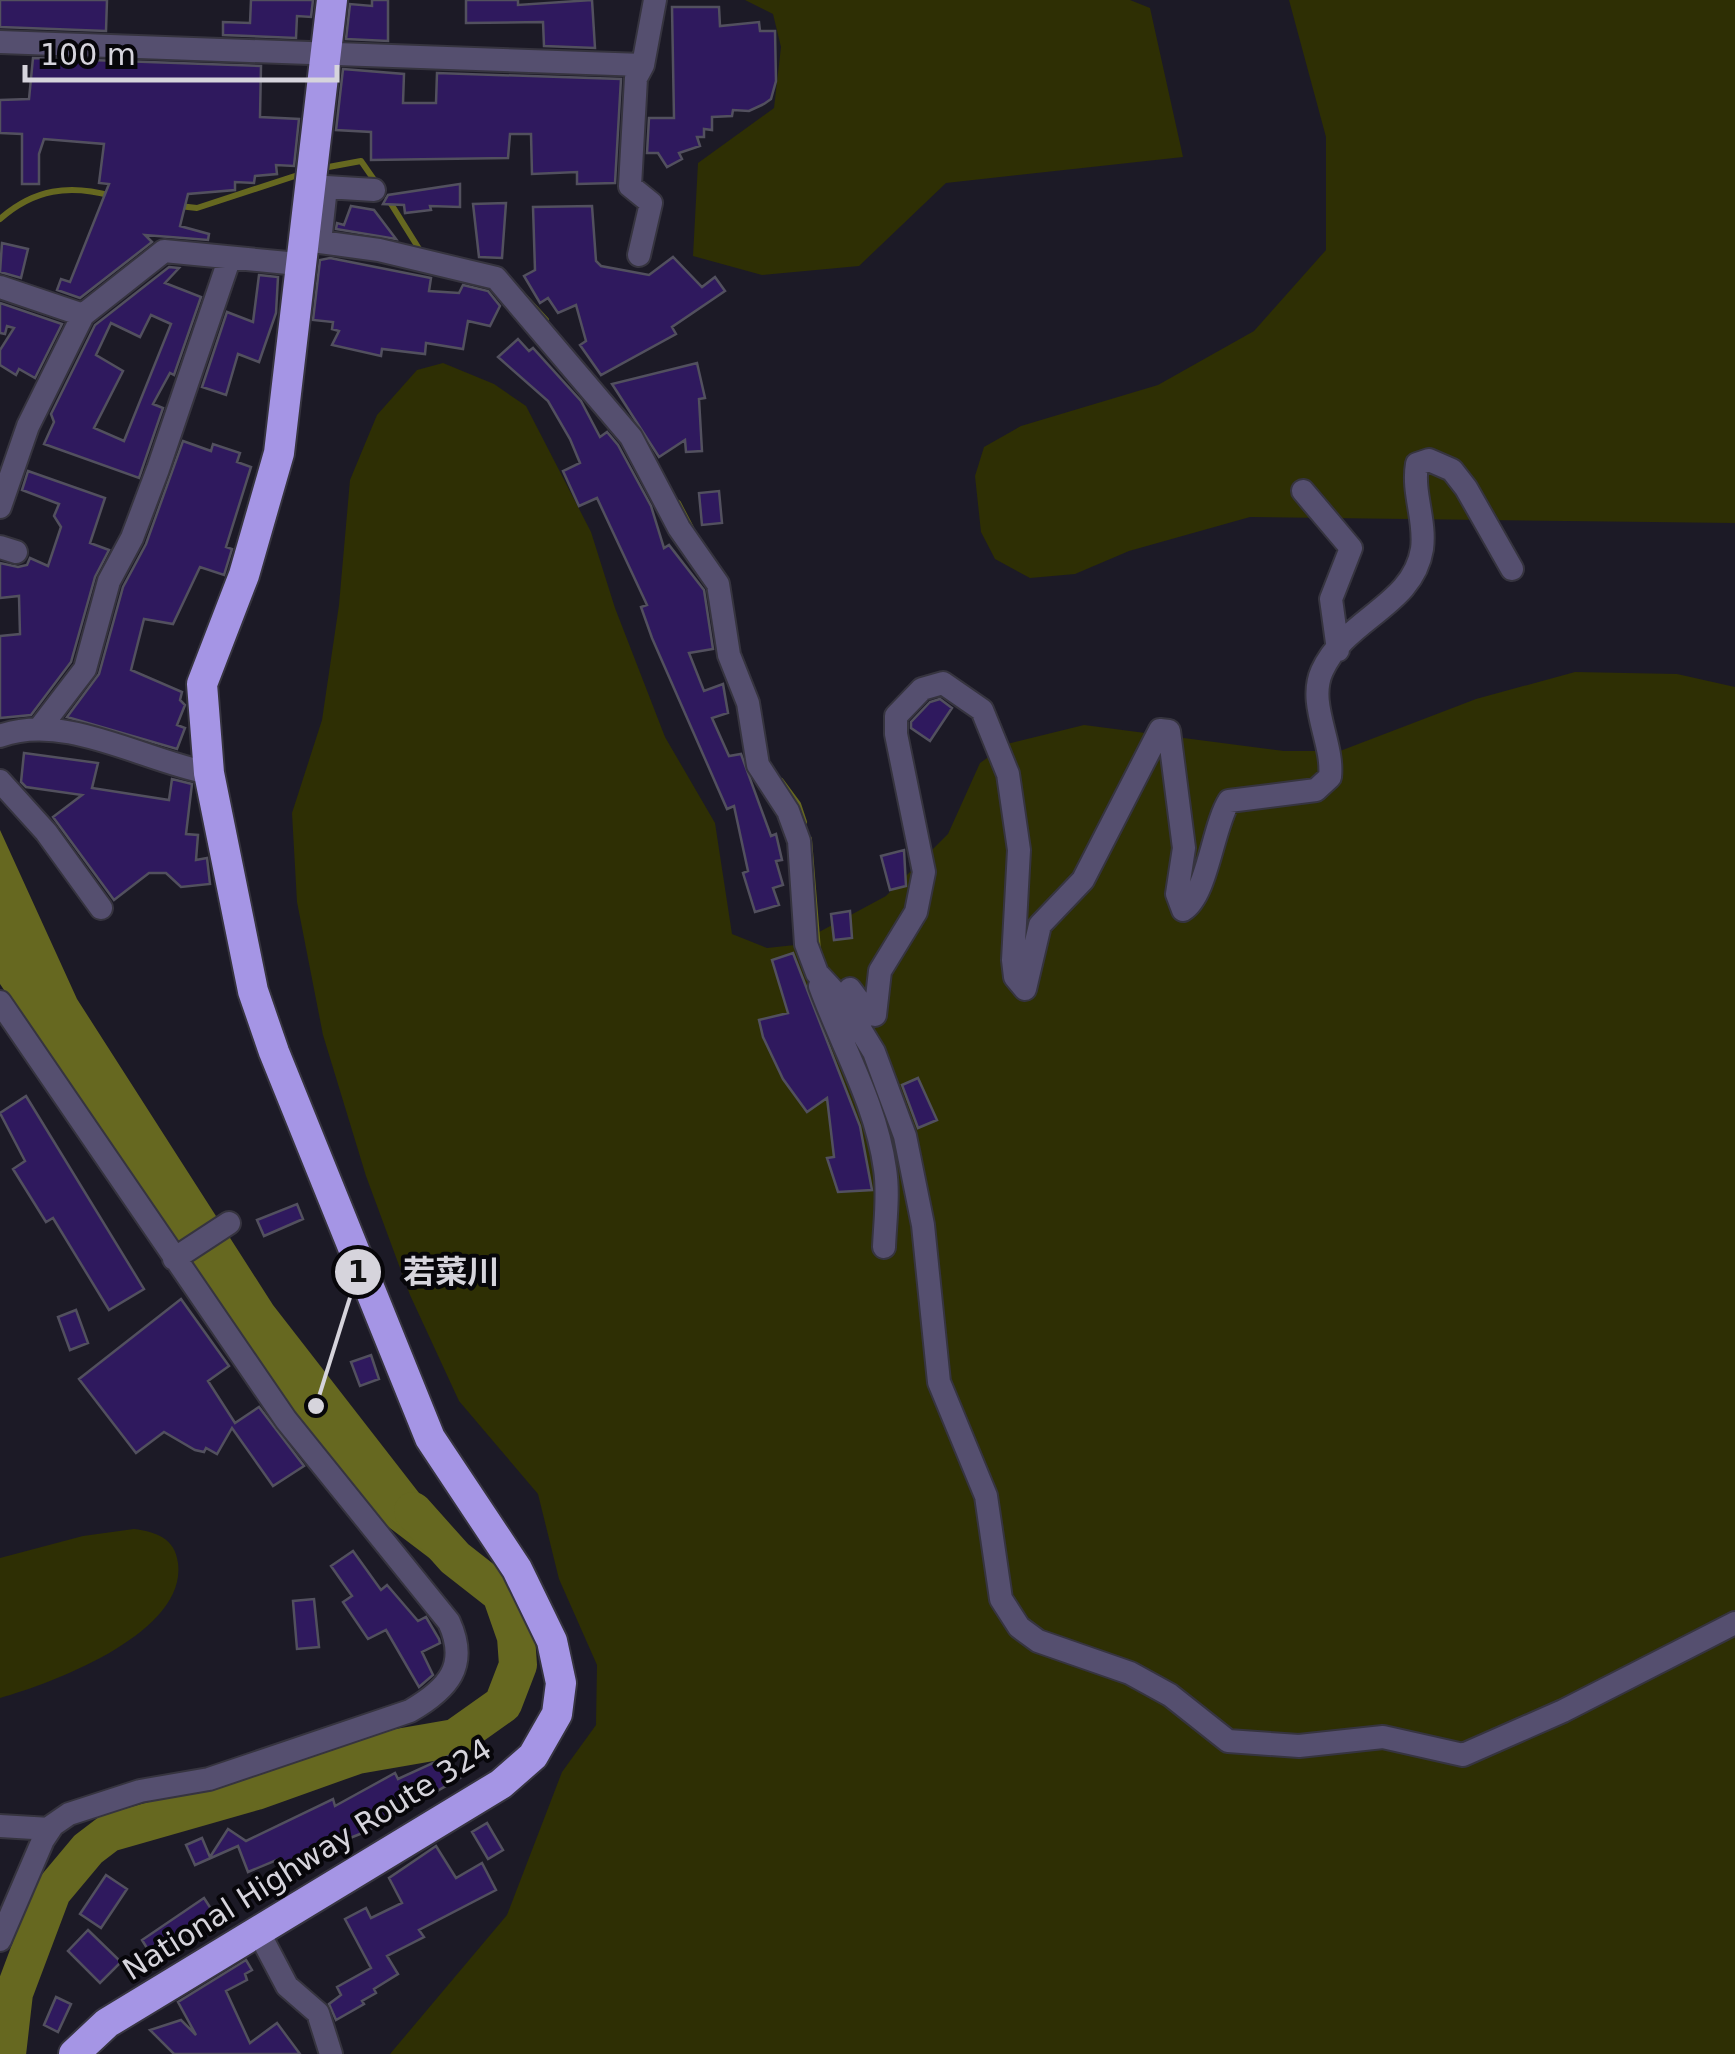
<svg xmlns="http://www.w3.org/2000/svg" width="1735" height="2054" viewBox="0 0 1735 2054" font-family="'DejaVu Sans','Noto Sans JP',sans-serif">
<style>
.green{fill:#2e2f04}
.water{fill:#666820}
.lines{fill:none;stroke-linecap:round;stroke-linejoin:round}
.stream{stroke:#666820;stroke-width:6}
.river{stroke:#666820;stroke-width:38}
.building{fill:#2f195e;stroke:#52505e;stroke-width:2.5;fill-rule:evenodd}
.street-casing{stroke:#36343f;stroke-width:26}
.highway-casing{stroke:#36343f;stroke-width:34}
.street{stroke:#554f6f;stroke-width:22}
.highway{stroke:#a595e5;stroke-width:30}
.labels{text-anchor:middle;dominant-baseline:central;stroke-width:8;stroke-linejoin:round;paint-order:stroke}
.street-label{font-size:30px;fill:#d6d4dc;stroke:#07060a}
.leader{fill:none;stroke:#d6d4dc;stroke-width:4}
.callout-dot{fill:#d6d4dc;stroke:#07060a;stroke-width:4}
.mark-label{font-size:30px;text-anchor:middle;font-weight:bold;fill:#111}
.callout-label{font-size:32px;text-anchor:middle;font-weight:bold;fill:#d6d4dc;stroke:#07060a;stroke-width:8;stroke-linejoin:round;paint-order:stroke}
</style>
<rect width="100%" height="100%" fill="#1c1a26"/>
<!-- green -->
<path class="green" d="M745,0H1130L1150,8L1183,157L946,183L859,266L762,275L693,256L698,163L774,108L781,47L773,14Z
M1289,0H1735V523L1250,517L1129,551L1075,574L1030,578L995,559L981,532L975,476L984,447L1021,426L1158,385L1254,331L1326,250V137Z
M443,363L494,384L526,406L591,532L615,608L665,737L715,823L732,934L767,948L795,945L886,896L948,834L980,763L1007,744L1084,725L1284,751H1340L1476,699L1575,672L1677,674L1735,687V2054H390L507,1915L562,1772L596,1725L597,1665L559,1579L538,1494L459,1401L410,1295L366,1176L323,1035L297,902L292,813L322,720L339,605L350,480L377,415L417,370Z
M134,1529C156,1532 175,1538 178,1563C187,1633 53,1683 0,1698V1558L83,1536Z"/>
<!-- water -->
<path class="water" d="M0,830L77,999L273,1305L454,1538L432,1560L378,1519L278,1397L0,984Z"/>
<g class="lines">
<!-- stream -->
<path class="stream" d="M323,168L361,161L377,184
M388,199L421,252
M179,206L197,208L301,174
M0,219C34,189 69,184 112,196
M504,274L546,320
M678,503L691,528
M781,781L798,804L804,822
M809,839L818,950"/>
<!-- river -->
<path class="river" d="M7,2054L14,1993L52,1892L88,1849L109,1833L256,1791L357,1755L455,1738L503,1704L518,1665L516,1637L501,1594L455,1558L413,1511"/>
</g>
<!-- building -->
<path class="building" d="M0,0H107L106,31L0,27Z
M251,0H313L311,17L297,16L296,38L223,35V22L250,23Z
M372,0H388V41L346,39L350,4L372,6Z
M466,0H518V5L592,0L595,48L544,46L543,22L466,23Z
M672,7H719L720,26L759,22L760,31H775L776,81L771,99L764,104L749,111L733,110L732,116L712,117V130L704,129V137H697L700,146L679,153L682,159L667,167L658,153H647L649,118H674Z
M33,58L261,66L260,117L299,119L294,166L276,165L277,174L255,176L254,183L235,182V190L188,194L180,226L209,234L208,240L145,235L152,242L80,298L57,290L61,279L70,282L109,184L99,183L104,144L44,139L39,154V184H22V134L0,133V100L29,99Z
M343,69L404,74L403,103H436L437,73L621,79L615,183L577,184V172L532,174L531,134H510L508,158L371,160V132L336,130Z
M460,184V207L430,206L431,210L405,213L404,205L383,204L388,195Z
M506,203L502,258L479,257L473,204Z
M351,206L374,210L396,239L336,229L337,223L344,225Z
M592,206L596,261L601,266L649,275L673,257L702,287L715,277L725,291L672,327L676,334L601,375L580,345L586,341L576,305L558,313L548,298L540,303L524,276L535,270L533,207Z
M2,243L28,249L21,278L0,272Z
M330,258L431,278L429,291L459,293L463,285L488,291L500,306L490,326L468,321L463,349L426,343L425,354L382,349L381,356L332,345L339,331L332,329L333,322L313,320L320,260Z
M169,267L179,268L165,283L201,297L174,375L170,373L153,404L163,408L139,478L44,444L54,422L51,414L95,325ZM151,315L171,324L124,441L94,428L123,371L96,355L111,323L140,337Z
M259,275L278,277L276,313L259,362L238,354L226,395L202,387L227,312L253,322Z
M0,303L62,324L35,378L19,369L16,375L0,365V350L14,328L7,326L5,334L0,333Z
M518,339L529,351L533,348L581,401L600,437L607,432L618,445L651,506L664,548L669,545L704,590L713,649L689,653L704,691L723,684L728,713L712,718L729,756L741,754L771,836L776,834L782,860L776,861L783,885L773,888L779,905L755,912L743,873L748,871L734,806L727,809L652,638L641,607L647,605L597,498L579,506L563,471L580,463L570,439L548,401L498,357Z
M697,363L705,398L699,399L702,451L686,452L685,440L659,457L612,384Z
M183,441L211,451L213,444L240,453L237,462L251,467L226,547L232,549L224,575L200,567L173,624L144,619L131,670L182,692L180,700L185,705L177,725L185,728L177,749L67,717L99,674L123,587L146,544Z
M28,471L105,498L90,543L109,550L95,577L71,662L31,715L0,718V636L20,634L19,596L0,598V563L18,567L27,565L30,558L48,566L61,527L54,516L59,504L22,490Z
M719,491L722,523L702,525L699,493Z
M940,699L952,708L930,741L911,728V722L930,702Z
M24,753L98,763L92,788L169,800L172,779L192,784L186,834L198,835L196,860L207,858L210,884L181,887L166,873H149L114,900L53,817L82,795L26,787L21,782Z
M904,850L906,886L890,890L881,856Z
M850,911L852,938L834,940L831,914Z
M793,953L860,1126L872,1190L838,1192L827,1158L834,1157L827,1098L807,1112L783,1079L763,1037L759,1020L788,1013L772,960Z
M918,1078L937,1120L918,1128L902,1085Z
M26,1096L144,1289L109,1310L53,1218L46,1222L13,1169L25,1161L0,1113Z
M297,1204L303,1219L264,1236L257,1220Z
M181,1299L229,1366L208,1381L235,1423L259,1407L304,1466L273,1486L232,1428L217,1454L206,1448L204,1452L195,1450L164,1432L136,1453L79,1379Z
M76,1310L88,1343L70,1350L58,1317Z
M371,1355L379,1379L360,1386L351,1362Z
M353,1551L381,1590L387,1585L418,1621L426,1617L439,1639L440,1643L422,1652L433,1675L419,1687L386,1630L368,1639L343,1602L352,1596L331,1566Z
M314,1599L319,1647L297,1649L293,1601Z
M448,1756L460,1778L365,1832L330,1846L328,1854H308L283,1865L279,1859L248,1872L238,1846L195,1865L186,1845L202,1838L210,1857L228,1829L246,1841L333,1799L335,1806L395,1773L398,1779Z
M487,1823L503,1850L488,1859L472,1832Z
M436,1846L456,1878L482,1863L496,1890L419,1930L424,1937L387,1956L398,1974L374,1989L376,1993L362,2001L364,2004L336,2020L329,2004L341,1995L337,1987L371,1968L345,1919L366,1908L371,1918L402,1903L389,1878Z
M106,1875L127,1889L101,1928L80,1914Z
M204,1898L215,1915L152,1956L142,1940Z
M88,1930L121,1962L100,1983L68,1951Z
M246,1960L252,1970L245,1974L247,1980L226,1991L250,2043L277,2023L300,2054H174L150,2030L181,2020L196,2035L178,2002Z
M56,1997L71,2004L58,2032L44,2025Z"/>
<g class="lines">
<defs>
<path id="street" d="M0,42L643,65L655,0
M308,186L326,187L320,242L379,250L496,278L631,437L679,528L718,584L729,655L748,703L758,765L788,811L799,841L806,944L817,973L843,1001L874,1052L905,1136L923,1225L939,1382L986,1496L1001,1599L1019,1627L1038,1641L1130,1673L1170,1695L1228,1741L1299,1746L1383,1737L1463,1755L1563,1711L1735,1623
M326,187L374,190
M639,255L651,203L630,186L636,78L643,65
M0,287L83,315
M1303,491L1351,548L1331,599L1338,650
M0,507L28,426L83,315L164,251L298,264
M0,547L16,552
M39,729L85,669L109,581L132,538L158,469L229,260
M0,736C65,712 144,761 209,773
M0,781L46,832L101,908
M820,986C842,1047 876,1103 885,1169C889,1194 885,1222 884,1247
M850,989L868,1013L875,1015L880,971L916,912L924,872L896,734V716L922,689L943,683L982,710L1008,774L1019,850L1013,960L1015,977L1025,989L1040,925L1083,880L1160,730L1169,731L1184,848L1177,894L1183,910C1207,896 1213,826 1229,801L1316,790L1330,777C1334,743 1307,704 1322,671C1346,618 1413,606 1422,549C1426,520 1412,493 1417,464L1429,460L1452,470L1466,488L1512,569
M0,1002L286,1420L449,1622C469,1666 448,1689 410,1711L209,1779L140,1791L69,1814L53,1825L43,1840L0,1940
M174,1259L229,1223
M0,1826L50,1829
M257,1929L287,1986L318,2013L331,2054"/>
<path id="highway" d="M74,2054L107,2023L501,1784L533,1756L557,1714L561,1683L552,1641L517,1569L430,1438L274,1052L253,991L209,773L202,684L244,575L279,453L332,0"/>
</defs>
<!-- street casing -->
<use href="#street" class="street-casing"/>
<!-- highway casing -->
<use href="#highway" class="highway-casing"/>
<!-- street -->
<use href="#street" class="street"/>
<!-- highway -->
<use href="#highway" class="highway"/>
</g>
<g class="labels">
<!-- street labels -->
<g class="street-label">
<text transform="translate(307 1859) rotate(-32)">National Highway Route 324</text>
</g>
</g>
<!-- callouts -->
<path class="leader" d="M316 1406L358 1272"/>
<g class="callout-dot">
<circle cx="316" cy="1406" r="10"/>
<circle cx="358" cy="1272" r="25"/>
</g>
<g class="mark-label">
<text x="358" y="1282">1</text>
</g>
<g class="callout-label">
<text x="451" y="1283">若菜川</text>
</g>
<!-- scale -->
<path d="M25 65v15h312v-15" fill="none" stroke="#d6d4dc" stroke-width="5"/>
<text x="40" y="65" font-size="30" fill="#d6d4dc" stroke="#07060a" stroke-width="8" paint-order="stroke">100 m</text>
</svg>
